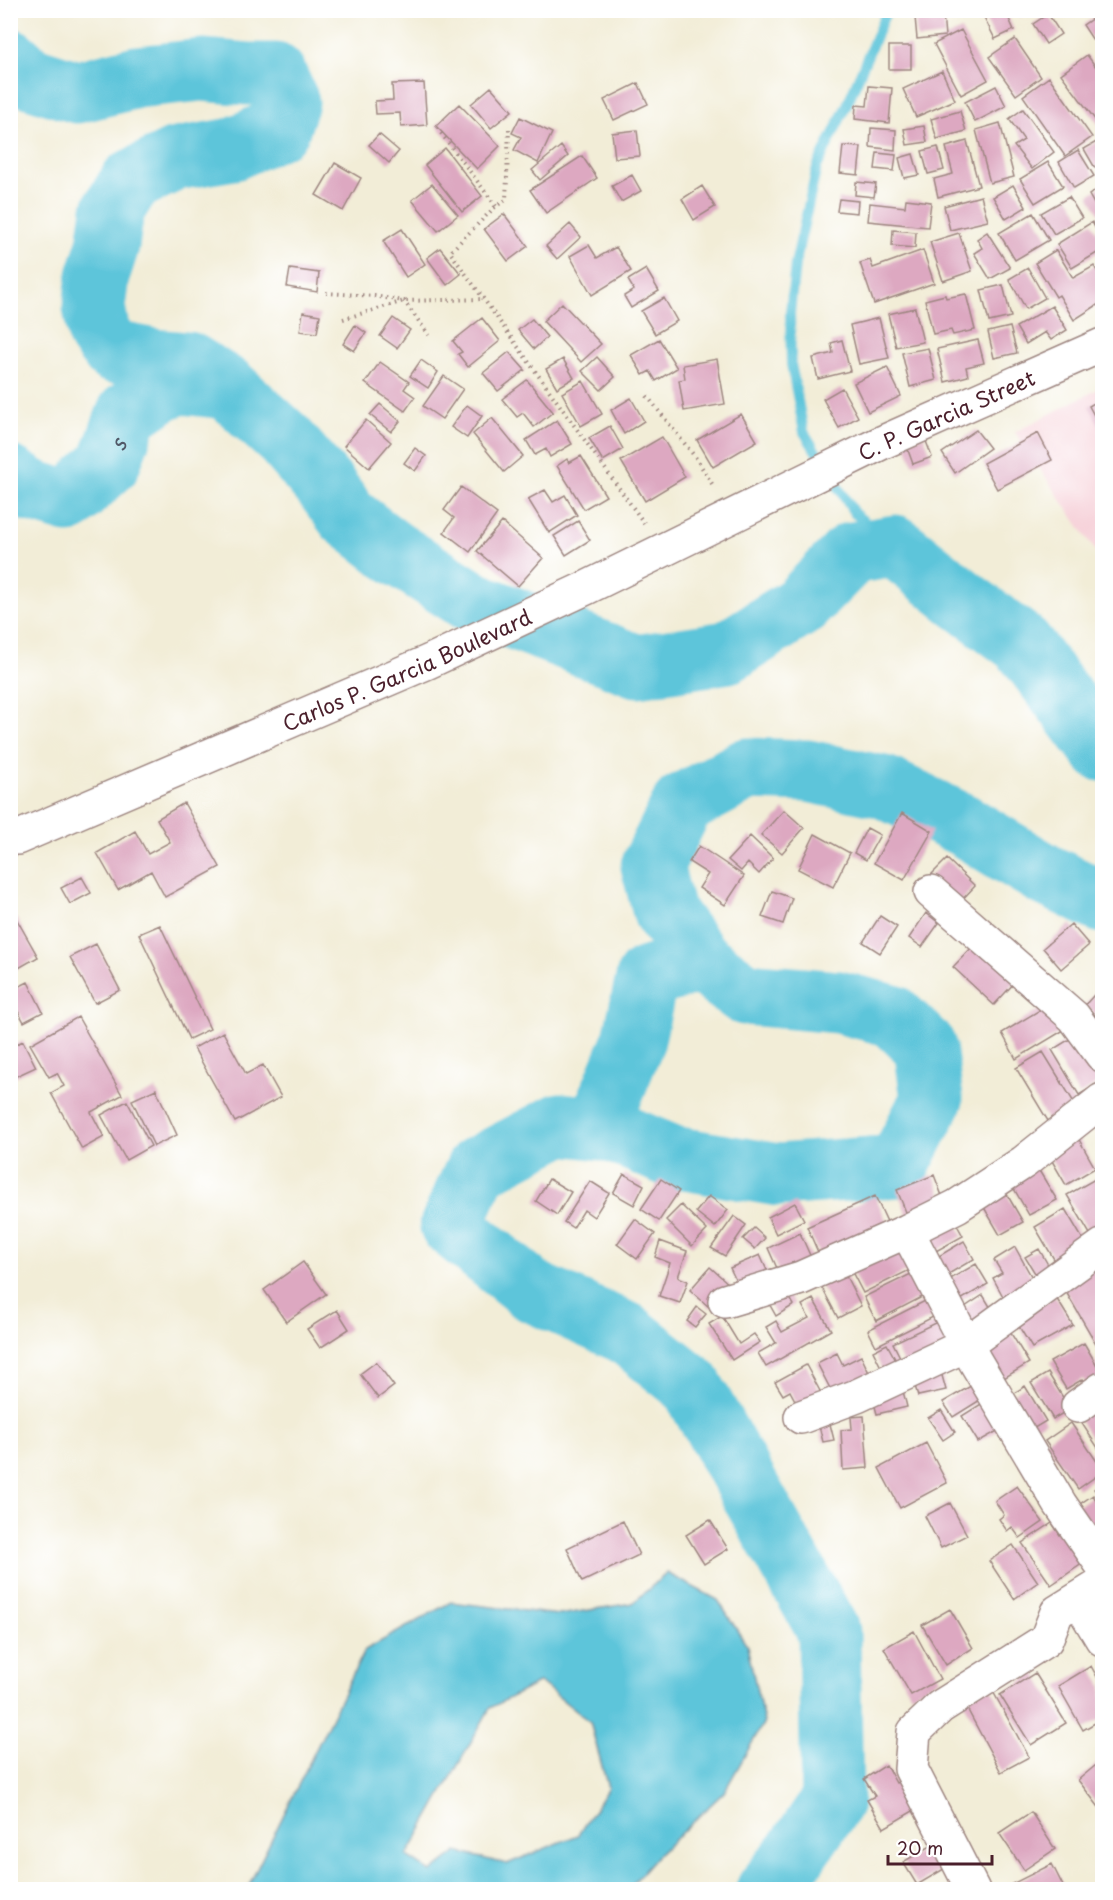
<svg xmlns="http://www.w3.org/2000/svg" width="1113" height="1900" viewBox="0 0 1113 1900" font-family="'Playpen Sans',sans-serif">
<style>
.built{fill:#f6cfd7}
.water{fill:#5dc5da;stroke:#547282;stroke-width:1.5;fill-rule:evenodd}
.lines{fill:none;stroke-linecap:round;stroke-linejoin:round}
.stream{stroke:#5dc5da;stroke-width:10}
.river{stroke:#5dc5da;stroke-width:63}
.building{fill:#dda8c1}
.minor-casing{stroke:#9e8681;stroke-width:36}
.major-casing{stroke:#9e8681;stroke-width:36}
.path{stroke:#9e8681;stroke-width:4;stroke-dasharray:1.5 4.5;stroke-linecap:butt}
.minor{stroke:#fff;stroke-width:33}
.major{stroke:#fff;stroke-width:33}
.labels{text-anchor:middle;dominant-baseline:central;stroke-width:4.5;stroke-linejoin:round;paint-order:stroke}
.street-label{font-size:21px;fill:#4a1f2b;stroke:#fff}
.water-label{font-size:22px;font-style:italic;fill:#515968;stroke:#fff}
</style>
<rect width="100%" height="100%" fill="#fff"/>
<filter id="ink" filterUnits="userSpaceOnUse"><feTurbulence type="fractalNoise" baseFrequency=".0167" numOctaves="2"/><feDisplacementMap in="SourceGraphic" scale="12" xChannelSelector="R" yChannelSelector="G"/><feConvolveMatrix kernelMatrix="1 2 1 2 8 2 1 2 1" color-interpolation-filters="sRGB"/></filter>
<filter id="wash" filterUnits="userSpaceOnUse"><feTurbulence type="fractalNoise" baseFrequency=".008" numOctaves="4" result="noise"/><feDisplacementMap in="SourceGraphic" scale="24" xChannelSelector="R" yChannelSelector="G"/><feGaussianBlur stdDeviation="1.35" result="paint"/><feColorMatrix in="noise" values="0 0 0 0 0 0 0 0 0 0 0 0 0 0 0 0 0 1.4 0 .05"/><feComposite in="paint" operator="in"/></filter>
<g filter="url(#wash)">
<rect width="100%" height="100%" fill="#f2edd7"/>
<!-- built -->
<path class="built" d="M1102,387V560L1015,432Z"/>
<!-- water -->
<path class="water" d="M667,1573L718,1600L747,1646L764,1722L724,1792L657,1856L628,1889H247L365,1650L451,1602L559,1615L633,1603ZM540,1682L590,1722L608,1788L578,1835L507,1864L457,1852L431,1872L407,1856L490,1708Z"/>
<g class="lines">
<!-- stream -->
<path class="stream" d="M887,10L846,107L817,167L795,264L790,313L791,364L804,432L854,513L895,546"/>
<!-- river -->
<g class="river">
<path d="M10,59L30,77L77,92L137,77L202,70L248,74H275L288,102L279,128L233,149L176,159L131,181L113,210L108,245L98,276L94,307L99,334L113,352L155,360L188,363L228,388L285,440L326,487L348,517L391,550L474,603L637,666L728,652L800,606L852,553L895,546L964,601L1022,644L1102,750"/>
<path id="s1" d="M10,477L32,491L68,502L109,464L128,413L162,390L181,383L226,388"/>
<path d="M609,1130L606,1108L634,1039L647,978L700,961"/>
<path d="M767,1890L796,1854L832,1801L829,1632L691,1385L626,1333L532,1291L451,1226L477,1168L561,1124L609,1130L673,1157L778,1175L898,1166L932,1099L925,1047L893,1016L838,1002L745,994L700,961L664,912L652,866L683,804L748,769L808,771L884,787L963,825L1044,874L1102,902"/>
</g>
</g>
<g id="blocks">
<!-- building -->
<path class="building" d="M988,10H1005L1014,30L995,39L982,13Z
M1017,10H1033L1020,17Z
M1102,12V54L1083,25Z
M943,14L945,36L917,39L915,17Z
M1048,14L1061,34L1046,44L1033,24Z
M961,30L988,80L961,95L934,44Z
M1015,39L1041,77L1016,95L989,57Z
M889,46H911V69H889Z
M1087,55L1102,75V129L1061,74Z
M942,71L955,100L916,117L903,89Z
M1049,77L1092,137L1065,156L1023,96Z
M424,83L427,125L401,127L400,113L376,114L375,101L393,100L392,84Z
M638,83L648,104L614,120L604,100Z
M869,86L892,88L889,123L855,119L856,105L867,106Z
M996,86L1006,106L975,122L965,102Z
M491,87L512,111L491,128L471,104Z
M459,104L500,146L477,169L436,126Z
M1023,109L1054,152L1032,169L1014,146L1024,140L1009,119Z
M960,111L966,131L937,139L931,119Z
M520,117L552,133L538,163L514,150L521,137L512,133Z
M1000,123L1014,177L990,183L976,130Z
M924,126L927,142L907,145L904,129Z
M871,128L896,130L895,150L870,147Z
M637,130L640,156L615,158L612,133Z
M379,134L399,151L389,163L369,145Z
M967,141L979,186L938,197L934,179L953,174L946,147Z
M1098,141L1102,148V164L1095,168L1084,149Z
M561,146L568,156L540,180L532,170Z
M843,146L861,147L858,175L840,173Z
M938,147L944,170L928,174L922,151Z
M445,148L482,196L462,212L425,165Z
M1078,150L1094,176L1074,188L1059,162Z
M877,153L896,155L894,171L875,169Z
M913,154L919,175L904,178L899,158Z
M582,156L597,178L546,213L530,190Z
M1048,162L1063,186L1035,203L1020,179Z
M335,163L361,178L343,211L316,195Z
M632,175L641,191L621,202L612,186Z
M856,182L876,184L874,197L855,195Z
M432,184L458,215L438,231L412,200Z
M1013,185L1026,207L1006,219L993,197Z
M702,186L715,207L694,220L682,199Z
M1102,186V218L1089,195Z
M981,196L988,221L950,230L944,206Z
M1069,197L1082,218L1054,234L1041,213Z
M839,199L858,201L857,213L837,211Z
M906,199L931,202L928,227L868,221L870,203L905,207Z
M1033,213L1049,240L1015,260L999,233Z
M504,214L528,246L508,261L484,229Z
M1092,222L1102,241V250L1072,268L1057,244Z
M570,224L581,237L557,259L546,246Z
M402,229L425,264L406,277L383,241Z
M893,230L916,232L915,248L892,246Z
M987,232L1010,268L990,279L974,253L982,248L977,239Z
M959,233L972,271L943,281L930,242Z
M589,245L597,258L616,247L631,271L592,295L570,256Z
M440,248L461,274L447,285L427,258Z
M923,250L934,283L874,304L860,263L870,260L873,268Z
M1056,250L1073,278L1094,266L1102,280V302L1074,320L1059,295L1056,297L1035,263Z
M1028,268L1045,298L1026,309L1009,279Z
M290,269L319,273L317,292L287,287Z
M646,269L659,291L631,308L624,296L634,290L628,280Z
M1003,285L1011,317L989,322L981,290Z
M966,294L975,330L953,335L951,330L933,334L925,300L945,295L946,298Z
M664,298L677,321L655,334L641,311Z
M562,303L601,344L581,362L543,321Z
M1052,306L1067,330L1051,340L1045,332L1026,344L1016,327Z
M915,308L923,342L896,347L888,314Z
M303,312L320,315L317,333L300,331Z
M393,318L410,330L397,348L380,336Z
M482,318L500,341L468,367L458,354L462,352L453,341Z
M879,318L889,358L859,364L850,325Z
M532,319L547,337L534,349L518,330Z
M355,325L366,333L354,351L343,344Z
M1010,327L1017,353L994,358L988,332Z
M659,339L677,368L656,381L650,371L643,375L631,355Z
M842,340L850,371L818,379L813,358L833,353L831,343Z
M978,340L984,363L966,367L968,376L945,382L937,349Z
M928,348L936,380L910,387L902,353Z
M509,352L525,370L498,391L483,373Z
M597,357L615,377L601,390L582,371Z
M563,359L574,378L557,388L546,369Z
M717,359L725,404L684,411L679,380L685,379L683,365Z
M421,360L438,372L428,388L410,376Z
M380,362L409,382L404,389L415,397L405,411L365,383Z
M887,367L901,396L868,412L854,383Z
M444,376L463,389L442,419L423,406Z
M527,380L553,412L534,427L523,413L517,417L502,399Z
M583,381L602,414L581,426L562,393Z
M842,388L858,417L839,428L823,399Z
M631,398L644,421L624,434L611,410Z
M1099,400L1102,406V430L1089,406Z
M380,404L400,421L391,432L370,415Z
M467,405L482,416L467,438L451,427Z
M741,414L757,441L713,467L697,440Z
M492,418L523,456L504,472L473,434Z
M366,420L391,442L369,468L344,446Z
M557,420L572,444L550,457L546,449L535,455L526,440Z
M610,426L623,449L603,461L589,438Z
M976,430L990,448L955,473L942,453Z
M1038,433L1052,460L997,489L983,463Z
M924,436L932,457L913,464L905,442Z
M662,437L685,477L645,501L621,461Z
M415,448L426,456L415,471L404,463Z
M581,456L606,496L584,509L557,466L567,459L569,463Z
M461,487L497,514L470,552L444,532L454,518L444,510Z
M545,490L553,502L565,495L577,515L549,533L528,499Z
M578,521L590,540L566,555L554,536Z
M502,522L543,558L518,586L477,551Z
M184,803L220,867L165,897L151,871L118,890L97,853L135,831L148,854L170,842L157,819Z
M784,810L804,828L782,853L761,835Z
M902,813L932,831L904,880L874,863Z
M867,828L880,835L866,860L854,853Z
M815,834L850,853L833,887L798,869Z
M750,836L773,858L759,874L748,863L741,871L728,860Z
M699,846L744,876L725,905L699,888L708,874L689,862Z
M947,859L975,886L957,905L929,877Z
M82,877L91,893L70,904L61,888Z
M772,891L792,898L783,924L762,917Z
M926,913L939,923L922,947L909,938Z
M880,916L897,927L880,953L863,942Z
M16,918L38,957L10,973V921Z
M1071,924L1089,945L1061,969L1043,948Z
M160,925L210,1029L189,1039L139,934Z
M977,942L1017,980L994,1005L953,967Z
M96,944L120,990L95,1003L70,957Z
M28,982L43,1012L24,1022L10,997V991Z
M1102,986V1020L1101,1021L1085,1005Z
M1048,1005L1064,1030L1016,1059L1002,1033Z
M78,1017L122,1095L91,1112L104,1137L82,1149L51,1093L64,1086L57,1073L49,1077L30,1044Z
M223,1032L246,1074L263,1065L281,1097L235,1122L194,1048Z
M1078,1034L1102,1074V1081L1079,1095L1052,1050Z
M23,1041L36,1067L10,1079V1047Z
M1043,1052L1075,1104L1048,1121L1016,1068Z
M156,1089L177,1135L154,1146L132,1100Z
M127,1101L151,1146L126,1160L101,1115Z
M1077,1136L1095,1168L1066,1185L1048,1154Z
M1035,1164L1057,1200L1029,1215L1009,1180Z
M624,1174L644,1185L634,1205L613,1193Z
M934,1175L944,1201L910,1222L897,1190Z
M1102,1175V1236L1094,1241L1067,1195Z
M549,1179L571,1192L557,1215L536,1201Z
M661,1179L679,1191L659,1221L641,1209Z
M590,1181L609,1193L594,1217L584,1210L573,1228L564,1222Z
M1005,1191L1023,1222L1000,1235L982,1204Z
M709,1196L728,1210L715,1227L696,1212Z
M875,1196L890,1228L821,1259L807,1227Z
M795,1203L804,1220L776,1234L768,1217Z
M681,1205L707,1230L692,1246L666,1220Z
M1065,1209L1088,1248L1058,1266L1035,1227Z
M734,1216L746,1225L725,1256L711,1248Z
M952,1216L963,1236L927,1256L915,1237Z
M635,1219L655,1234L637,1259L617,1244Z
M754,1228L765,1238L755,1249L743,1239Z
M800,1233L813,1262L781,1277L768,1248Z
M660,1241L687,1251L678,1277L688,1281L680,1303L659,1296L670,1263L655,1257Z
M964,1241L974,1259L940,1279L929,1262Z
M901,1242L914,1268L863,1293L850,1268Z
M1015,1247L1035,1283L1005,1300L993,1278L1002,1273L994,1260Z
M1039,1249L1051,1270L1038,1278L1025,1257Z
M760,1255L770,1277L741,1291L730,1268Z
M303,1262L326,1294L286,1322L264,1290Z
M1099,1263L1102,1269V1354L1062,1285Z
M976,1264L988,1284L952,1305L940,1285Z
M710,1267L730,1285L710,1308L690,1290Z
M843,1270L861,1306L838,1318L819,1282Z
M917,1271L928,1294L876,1321L864,1297Z
M784,1288L794,1305L776,1316L766,1298Z
M983,1295L995,1315L974,1327L962,1309Z
M1055,1296L1073,1325L1032,1348L1015,1320Z
M813,1299L831,1330L766,1367L758,1353L776,1343L766,1327L776,1321L782,1332L809,1318L802,1305Z
M929,1299L937,1315L876,1346L868,1330Z
M697,1307L706,1314L695,1327L687,1321Z
M337,1310L349,1329L320,1348L307,1329Z
M722,1316L739,1344L754,1334L760,1342L732,1360L709,1324Z
M937,1322L948,1345L905,1367L893,1343Z
M1009,1330L1029,1363L999,1381L979,1349Z
M1084,1343L1102,1374L1089,1389L1083,1379L1066,1389L1050,1362Z
M887,1344L900,1368L885,1375L873,1351Z
M837,1353L843,1365L861,1356L871,1377L834,1396L817,1363Z
M376,1362L394,1386L378,1398L360,1374Z
M806,1365L821,1393L798,1406L790,1391L783,1395L775,1382Z
M941,1372L946,1390L918,1396L913,1379Z
M1048,1373L1070,1409L1053,1419L1031,1383Z
M976,1383L985,1397L953,1417L943,1402Z
M1025,1386L1046,1421L1026,1433L1005,1399Z
M902,1387L907,1407L877,1414L872,1395Z
M1102,1398V1454L1077,1416Z
M986,1401L1003,1428L978,1442L962,1416Z
M941,1410L955,1432L943,1440L928,1418Z
M864,1416L868,1468L843,1470L841,1430L852,1429L851,1417Z
M829,1420L834,1440L823,1442L818,1422Z
M1071,1423L1102,1469V1472L1078,1489L1045,1441Z
M926,1443L947,1483L900,1508L879,1468Z
M1102,1484V1501L1094,1489Z
M1017,1486L1043,1522L1020,1538L1012,1527L1007,1531L999,1519L1004,1515L995,1501Z
M1093,1495L1102,1510V1544L1074,1508Z
M950,1503L967,1535L941,1548L925,1516Z
M710,1520L728,1549L704,1564L686,1535Z
M623,1521L639,1555L582,1582L567,1548Z
M1052,1523L1060,1535L1069,1530L1089,1559L1051,1585L1022,1543Z
M1013,1545L1038,1582L1014,1599L989,1561Z
M950,1609L973,1648L946,1665L922,1625Z
M914,1631L940,1679L911,1695L884,1648Z
M1091,1666L1102,1686V1719L1083,1730L1058,1686Z
M1035,1673L1066,1723L1031,1745L1000,1695Z
M990,1686L1029,1757L1001,1772L963,1701Z
M1102,1760V1811L1078,1780Z
M886,1765L896,1783L903,1779L920,1807L884,1828L867,1800L875,1796L864,1779Z
M1031,1812L1055,1849L1024,1870L999,1833Z
M936,1843L949,1866L917,1885L903,1862Z
M1052,1864L1065,1890H1000Z"/>
</g>
</g>
<g filter="url(#ink)">
<use href="#blocks" fill-opacity="0" stroke="#9e8681" stroke-width="1.5"/>
<g class="lines">
<defs>
<path id="minor" d="M931,892L1074,1017L1102,1055
M907,1231L975,1361L1060,1504L1102,1565
M725,1301L801,1278L907,1231L957,1206L1024,1162L1102,1100
M1078,1406L1102,1389
M801,1417L857,1396L966,1345L1102,1246
M1078,1599L1102,1639
M973,1890L911,1769L914,1732L940,1707L1046,1640L1057,1612L1102,1584"/>
<g id="major">
<path id="s2" d="M10,835L17,838L428,662L586,588L881,443L1102,345"/>
</g>
</defs>
<!-- minor casing -->
<use href="#minor" class="minor-casing"/>
<!-- major casing -->
<use href="#major" class="major-casing"/>
<!-- path -->
<path class="path" d="M509,129L506,200L496,206L450,252L644,523
M441,133L496,206
M326,293L374,296L404,301L429,335
M343,319L404,301L484,299
M647,396L696,458L714,487"/>
<!-- minor -->
<use href="#minor" class="minor"/>
<!-- major -->
<use href="#major" class="major"/>
</g>
</g>
<g class="labels">
<!-- street labels -->
<g class="street-label">
<text stroke="none"><textPath href="#s2" startOffset="1029">C. P. Garcia Street</textPath></text>
<text stroke="none"><textPath href="#s2" startOffset="432">Carlos P. Garcia Boulevard</textPath></text>
</g>
<!-- water labels -->
<g class="water-label">
<text stroke="none"><textPath href="#s1" startOffset="141">s</textPath></text>
</g>
</g>
<!-- margin -->
<rect width="1113" height="1900" fill="none" stroke="#fff" stroke-width="36"/>
<!-- scale -->
<path d="M888 1855v9h104v-9" fill="none" stroke="#4a1f2b" stroke-width="3"/>
<text x="897" y="1855" font-size="18" fill="#4a1f2b" stroke="#ffffff" stroke-width="4.5" paint-order="stroke">20 m</text>
</svg>
